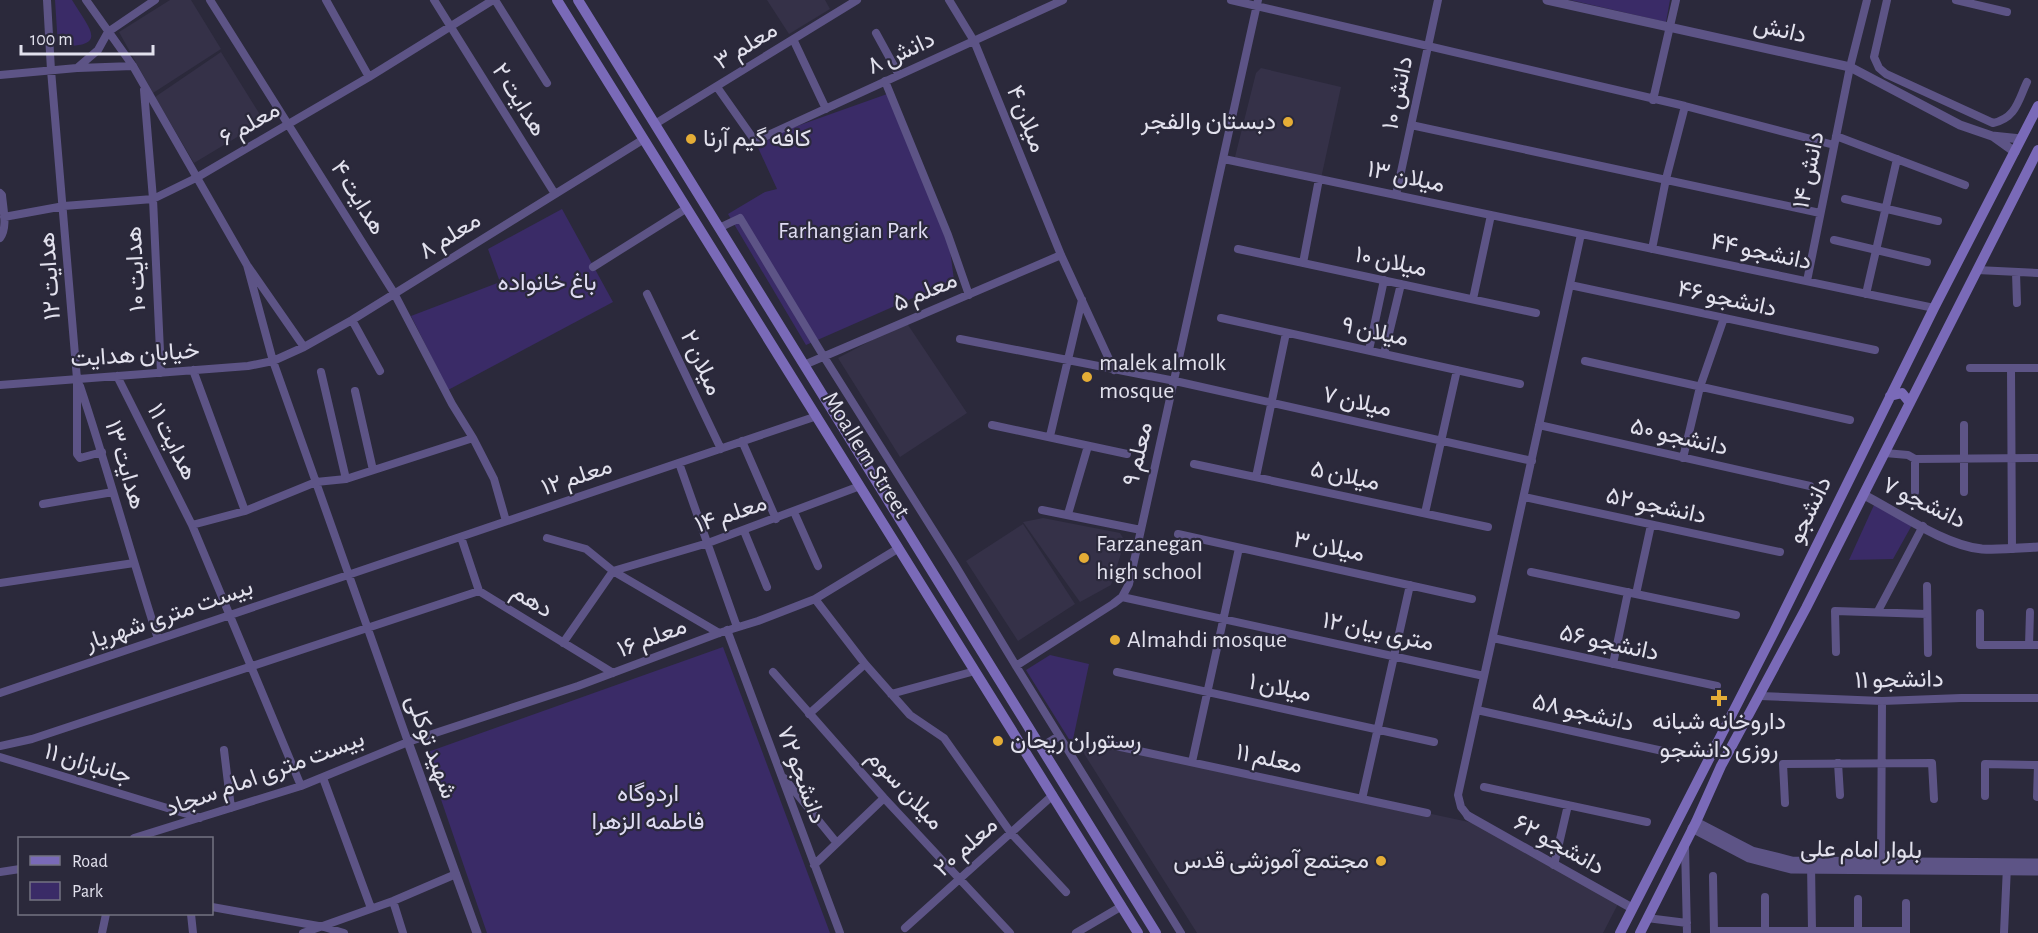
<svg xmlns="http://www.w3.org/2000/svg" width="2038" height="933" viewBox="0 0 2038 933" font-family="'Alegreya Sans',Vazirmatn,sans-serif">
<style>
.built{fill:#353148}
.green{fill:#3a2b67}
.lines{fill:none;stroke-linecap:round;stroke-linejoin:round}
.minor{stroke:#5d5486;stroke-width:8}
.tertiary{stroke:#5d5486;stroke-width:9}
.secondary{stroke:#7a6ab8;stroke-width:10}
.poi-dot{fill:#e5ad36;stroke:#2b293b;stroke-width:2}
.labels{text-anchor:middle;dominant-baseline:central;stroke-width:4.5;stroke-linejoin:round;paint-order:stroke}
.street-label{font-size:24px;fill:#e2e1ed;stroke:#2b293b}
.poi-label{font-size:24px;fill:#e2e1ed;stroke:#2b293b;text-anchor:start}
.park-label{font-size:24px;fill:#dfdcf2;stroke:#2b293b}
</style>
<rect width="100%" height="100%" fill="#2b293b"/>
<!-- built -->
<path class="built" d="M170,0H191L221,49L153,93L119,32Z
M767,0H825L830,9L789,34Z
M221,52L264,121L194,163L155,97Z
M1261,68L1341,87L1320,183L1244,166L1235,157L1256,73Z
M906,322L967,413L900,457L838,358Z
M1043,518L1120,533L1125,541L1111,585L1080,602L1023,522Z
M1023,524L1075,604L1018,641L966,561Z
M1079,738L1244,776L1245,774L1478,824L1618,904L1603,933H1197L1078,744Z"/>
<!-- green -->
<path class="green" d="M55,0H72C91,31 109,47 58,46Z
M1570,0H1670L1666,22Z
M890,93L948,235L954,280L806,345L728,214L765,192L777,189L755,141Z
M562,209L613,302L448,390L411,316L500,282L488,249Z
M1874,505L1912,525L1893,559L1849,560Z
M723,647L830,933H487L425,753Z
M1050,655L1089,664L1072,744L1026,670Z"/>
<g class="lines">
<!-- minor -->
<path class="minor" d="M47,0L51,70L77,379V454L80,458L102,452
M86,0L133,66L247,265L304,347
M210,0L394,293L452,404L473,438L494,479L506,521
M326,0L369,77
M434,0L555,194
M495,0L547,83
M949,0L974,41L1061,255L1114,370
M1231,0L1685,106L1834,145
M1887,0L1874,57L1879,68L1886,74L1993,123C2016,118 2018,101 2027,82
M1956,0L2007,12
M876,33L899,75
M793,39L826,109
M78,68L133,66
M0,75L77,68L98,50L108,32L155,0
M885,81L948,235L969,295
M717,87L755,141L1063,0
M144,90L153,199L161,373
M1653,100L1676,0
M655,124L857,0
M1411,125L1820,213
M1836,136L1965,185
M1224,159L1934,308
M0,193L2,195C3,208 8,228 0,238
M1396,195L1438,0
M1845,199L1938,221
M4,217L64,206L153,199L196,178L369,77L493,0
M719,228L740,218L824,357L955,565L1016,666L1181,933
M1834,240L1927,262
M1238,249L1536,313
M1652,249L1666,179L1685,106
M1303,263L1319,179
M247,265L273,361L408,742
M593,267L687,208
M1977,270L2038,273
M2016,273L2017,303
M1807,281L1850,67L1867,0
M1570,285L1875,350
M647,294L721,449
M1866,294L1897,159
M1473,299L1491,215
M1221,318L1520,384
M352,320L380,371
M960,339L1175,381L1532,461
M1369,350L1384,280
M1384,354L1401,284
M1585,361L1850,420
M804,365L1061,255
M1970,368H2038
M2011,368L2012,549
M193,370L245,511
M321,372L346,479
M117,376L192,525L301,786
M0,385L248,366L273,361L304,347L352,320L644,139
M80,386C108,470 131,555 158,639
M355,391L373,470
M992,425L1127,454
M1539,425L1810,486
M1964,425V492
M1050,436L1082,300
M742,441L776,519
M1885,453L1908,455L1915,459L2038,458
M1683,458L1700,387L1724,318
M1915,459V492
M679,463L737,627
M1194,464L1488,527
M1256,477L1286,333
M1524,497L1780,552
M43,504L113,492
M1042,510L1141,530
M794,512L818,566
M1425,513L1457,370
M1068,514L1088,446
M192,525L245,511L316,482L346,479L473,438
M744,531L767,587
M1178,534L1472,599
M461,537L479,591L613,673
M547,538L586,549L613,571L719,633
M613,571L708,543L860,486
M1531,572L1736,615
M0,583L134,563
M1927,586L1928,653
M1636,594L1651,525
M1122,597L1484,676
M815,599L865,664L910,715L944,738L1011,833L1066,892
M1878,611L1923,526
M1980,613V645H2038
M727,630L840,933
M1493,638L1717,686
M563,643L613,571
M2029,645L2030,612
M1836,652L1835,611L1927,614
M1613,664L1628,592
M1016,666L1113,604L1122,597L1129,584L1258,0
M773,672L884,798L1010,933
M1117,672L1434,742
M0,693L817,416
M891,694L975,671
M1760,696L1882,701L1961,698H2038
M1477,710L1681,755
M809,714L865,664
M1102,743L1427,813
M0,746L32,739L479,591
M1041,747L1059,736
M224,750L231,808
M0,757L200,818
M1192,762L1239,548
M1838,763L1840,795
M323,778L371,908
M784,778L836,842
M1484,787L1647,822
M1985,796V764L2038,765
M2037,797L2038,765
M1362,799L1410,585
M1785,803L1783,764L1932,763L1934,799
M1468,816L1461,807L1458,795L1581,234
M134,838L301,786L408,742L578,686L719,633L758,621L815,599L899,548
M1685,845L1687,933
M1811,863L1812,931
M814,865L884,798
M1554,865L1568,805
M1881,865L1882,701
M0,872L20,869
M1713,876L1714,933
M393,901L403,933
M212,907L324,927L344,933
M191,914L193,933
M1647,918L1687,923
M905,928L1053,795
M1714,931H1906
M102,933L106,914
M303,933L393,901L456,874
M1076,933L1122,906
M1765,933V897
M1858,933V899
M1906,933V903
M2004,933L2007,866"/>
<!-- tertiary -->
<path class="tertiary" d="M1547,0L1850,67L1960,125L1992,136L2021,139
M1994,137L2015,152
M1864,495C1897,512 1946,546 1982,549C2001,550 2020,548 2038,547
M408,742L477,933
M1468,816L1632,908
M1696,822L1752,851L1792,861L2038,863
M1692,828L1749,858L1791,869L2038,871"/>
<!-- secondary -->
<path class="secondary" d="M557,0L1138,933
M578,0L1156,933
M1890,396L1902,393L1910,403
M1620,933L1774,632L1934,308L2038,106
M1640,933L1696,822L1721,766L1806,608L2038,150"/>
</g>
<!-- markers -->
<g class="poi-dot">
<circle cx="1288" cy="122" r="6"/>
<circle cx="691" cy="139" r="6"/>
<circle cx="1087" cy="377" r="6"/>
<circle cx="1084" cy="558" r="6"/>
<circle cx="1115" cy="640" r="6"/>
<path d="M1716 689h6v6h6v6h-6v6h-6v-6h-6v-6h6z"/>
<circle cx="998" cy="741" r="6"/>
<circle cx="1381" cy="861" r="6"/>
</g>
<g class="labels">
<!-- street labels -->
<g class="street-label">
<text transform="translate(1780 30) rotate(13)">دانش</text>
<text transform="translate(746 46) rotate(-32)">معلم ۳</text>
<text transform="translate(901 53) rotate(-25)">دانش ۸</text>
<text transform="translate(1398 93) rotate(-78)">دانش ۱۰</text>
<text transform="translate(519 100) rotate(58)">هدایت ۲</text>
<text transform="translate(1026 119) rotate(68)">میلان ۴</text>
<text transform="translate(250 124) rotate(-30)">معلم ۶</text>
<text transform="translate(1809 170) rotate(-78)">دانش ۱۴</text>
<text transform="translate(1406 177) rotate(12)">میلان ۱۳</text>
<text transform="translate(358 198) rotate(58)">هدایت ۴</text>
<text transform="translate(450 236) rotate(-32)">معلم ۸</text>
<text transform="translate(1761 252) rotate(12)">دانشجو ۴۴</text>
<text transform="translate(1391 262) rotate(12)">میلان ۱۰</text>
<text transform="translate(136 269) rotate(-93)">هدایت ۱۰</text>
<text transform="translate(50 276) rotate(-94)">هدایت ۱۲</text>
<text transform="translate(925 292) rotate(-23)">معلم ۵</text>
<text transform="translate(1727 299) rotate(12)">دانشجو ۴۶</text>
<text transform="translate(1375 332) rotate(12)">میلان ۹</text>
<text transform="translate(135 355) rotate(-4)">خیابان هدایت</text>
<text transform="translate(701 363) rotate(65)">میلان ۲</text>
<text transform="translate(1357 402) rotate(13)">میلان ۷</text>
<text transform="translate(1679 437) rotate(13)">دانشجو ۵۰</text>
<text transform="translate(172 442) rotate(63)">هدایت ۱۱</text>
<text transform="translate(1138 454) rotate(-77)">معلم ۹</text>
<text transform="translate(866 455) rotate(58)">Moallem Street</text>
<text transform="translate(125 465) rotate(73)">هدایت ۱۳</text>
<text transform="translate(1345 476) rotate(12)">میلان ۵</text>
<text transform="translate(577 477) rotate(-19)">معلم ۱۲</text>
<text transform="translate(1924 503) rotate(26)">دانشجو ۷</text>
<text transform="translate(1656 506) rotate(12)">دانشجو ۵۲</text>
<text transform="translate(1810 510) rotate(-64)">دانشجو</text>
<text transform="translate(731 514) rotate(-19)">معلم ۱۴</text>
<text transform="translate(1329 547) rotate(12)">میلان ۳</text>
<text transform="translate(532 601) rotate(32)">دهم</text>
<text transform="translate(169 615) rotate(-19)">بیست متری شهریار</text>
<text transform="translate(1378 632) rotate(12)">۱۲ متری بیان</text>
<text transform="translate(652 638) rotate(-21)">معلم ۱۶</text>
<text transform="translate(1609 643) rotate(12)">دانشجو ۵۶</text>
<text transform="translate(1899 680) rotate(-1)">دانشجو ۱۱</text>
<text transform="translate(1280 688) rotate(12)">میلان ۱</text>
<text transform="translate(1583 713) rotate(13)">دانشجو ۵۸</text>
<text transform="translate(431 747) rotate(70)">شهید توکلی</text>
<text transform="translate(1269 759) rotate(12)">معلم ۱۱</text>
<text transform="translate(88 764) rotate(17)">جانبازان ۱۱</text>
<text transform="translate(265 774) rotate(-20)">بیست متری امام سجاد</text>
<text transform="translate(801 775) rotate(70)">دانشجو ۷۲</text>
<text transform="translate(905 790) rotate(47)">میلان سوم</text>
<text transform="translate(1559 845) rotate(29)">دانشجو ۶۲</text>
<text transform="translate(966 847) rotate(-42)">معلم ۲۰</text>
<text transform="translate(1861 850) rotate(1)">بلوار امام علی</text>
</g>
<!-- poi labels -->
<g class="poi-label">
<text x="1276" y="122" text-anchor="end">دبستان والفجر</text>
<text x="703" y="139">کافه گیم آرنا</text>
<text x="1099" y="363">malek almolk<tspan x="1099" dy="28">mosque</tspan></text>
<text x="1096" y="544">Farzanegan<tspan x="1096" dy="28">high school</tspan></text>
<text x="1127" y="640">Almahdi mosque</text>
<text x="1719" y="722" text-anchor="middle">داروخانه شبانه<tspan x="1719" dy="28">روزی دانشجو</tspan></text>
<text x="1010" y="741">رستوران ریحان</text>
<text x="1369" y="861" text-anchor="end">مجتمع آموزشی قدس</text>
</g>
<!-- park labels -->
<g class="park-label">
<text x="853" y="231">Farhangian Park</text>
<text x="547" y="283">باغ خانواده</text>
<text x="648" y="794">اردوگاه<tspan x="648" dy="28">فاطمه الزهرا</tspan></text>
</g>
</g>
<!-- legend -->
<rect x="18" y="837" width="195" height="78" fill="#2b293b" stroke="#747382" stroke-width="1.5"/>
<rect x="30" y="856" width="30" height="9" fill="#7a6ab8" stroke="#747382" stroke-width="1.5"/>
<text x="72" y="867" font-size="18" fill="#e2e1ed">Road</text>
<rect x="30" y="882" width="30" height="18" fill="#3a2b67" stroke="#747382" stroke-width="1.5"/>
<text x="72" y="897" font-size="18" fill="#e2e1ed">Park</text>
<!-- scale -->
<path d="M21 45v9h132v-9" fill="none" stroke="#e2e1ed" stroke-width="3"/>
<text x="30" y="45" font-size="18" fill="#e2e1ed" stroke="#2b293b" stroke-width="4.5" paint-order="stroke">100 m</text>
</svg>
